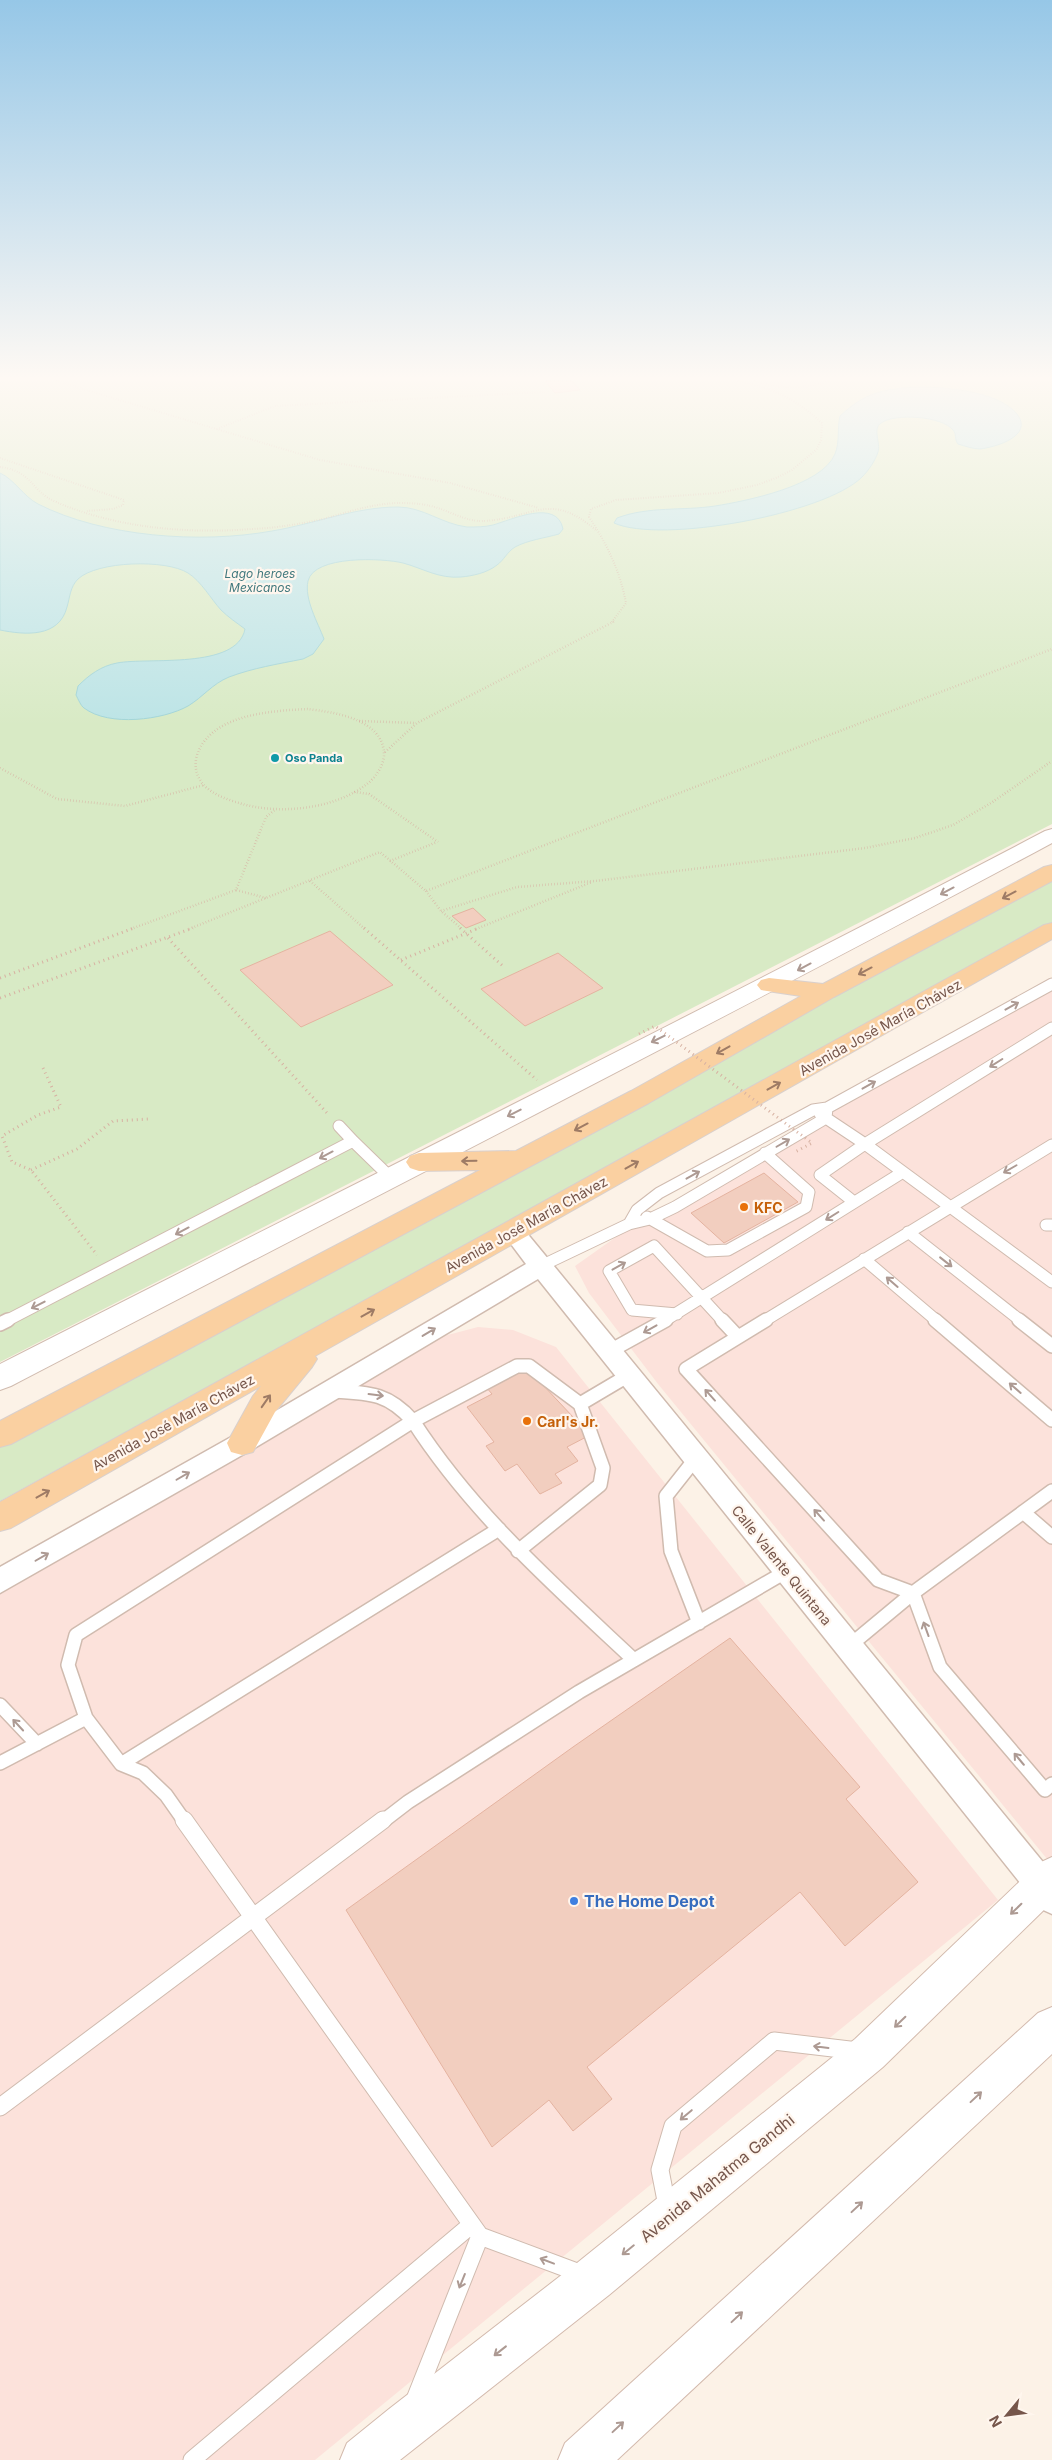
<svg xmlns="http://www.w3.org/2000/svg" width="1052" height="2460" viewBox="0 0 1052 2460" font-family="Inter,sans-serif">
<style>
.commercial{fill:#fce2db}
.green{fill:#d8eac5}
.water{fill:#bce4e6;stroke:#a2d5d8}
.building{fill:#f2cebf;stroke:#e4b3a0}
.lines{fill:none;stroke-linecap:round;stroke-linejoin:round}
.service-far2-casing{stroke:#d0bbaf;stroke-width:13}
.service-far1-casing{stroke:#d0bbaf;stroke-width:16}
.service-casing{stroke:#d0bbaf;stroke-width:19}
.minor-casing{stroke:#d0bbaf;stroke-width:3}
.tertiary-casing{stroke:#d0bbaf;stroke-width:2}
.secondary-casing{stroke:#d3baad;stroke-width:2}
.primary-casing{stroke:#d9d0cd;stroke-width:2}
.path-far2{stroke:#d7b1a2;stroke-width:2;stroke-dasharray:0.5 2;stroke-linecap:butt}
.path-far1{stroke:#d7b1a2;stroke-width:2.5;stroke-dasharray:0.5 2.5;stroke-linecap:butt}
.path{stroke:#d7b1a2;stroke-width:3;stroke-dasharray:1 4;stroke-linecap:butt}
.service-far2{stroke:#fff;stroke-width:11}
.service-far1{stroke:#fff;stroke-width:13}
.service{stroke:#fff;stroke-width:17}
.minor{fill:#fff;fill-rule:evenodd}
.tertiary{fill:#fff;fill-rule:evenodd}
.secondary{fill:#fff;fill-rule:evenodd}
.primary{fill:#fad0a1;fill-rule:evenodd}
.path-bridge{stroke:#d7b1a2;stroke-width:3;stroke-dasharray:1 4;stroke-linecap:butt}
.oneway{stroke:#ad9a93}
.oneway2{stroke:#9e7b65}
.culture-dot{fill:#0f9aa8;stroke:#fff6ee;stroke-width:2}
.food-dot{fill:#e8710a;stroke:#fff6ee;stroke-width:2}
.shop-dot{fill:#3f7fe0;stroke:#fff6ee;stroke-width:2}
.labels{text-anchor:middle;dominant-baseline:central;stroke-width:4.5;stroke-linejoin:round;paint-order:stroke}
.far-culture-label{font-size:11px;font-weight:bold;fill:#0d838f;stroke:#fff6ee;text-anchor:start}
.far-water-label{font-size:12px;font-style:italic;fill:#3f777c;stroke:#fff6ee}
.street-label{font-size:14px;fill:#76564b;stroke:#fff6ee}
.food-label{font-size:14px;font-weight:bold;fill:#c56008;stroke:#fff6ee;text-anchor:start}
.near-shop-label{font-size:16px;font-weight:bold;fill:#366cbe;stroke:#fff6ee;text-anchor:start}
.near-street-label{font-size:16px;fill:#76564b;stroke:#fff6ee}
</style>
<rect width="100%" height="100%" fill="#fcf2e7"/>
<!-- commercial -->
<path class="commercial" d="M1052,981V1865L658,1384L589,1293L575,1266L616,1237Z
M478,1327L513,1330L556,1347L998,1900L315,2460H0V1594L440,1337Z"/>
<!-- green -->
<path class="green" d="M0,381H1052V824L0,1362Z
M1052,877V924L0,1501V1439Z"/>
<!-- water -->
<path class="water" d="M918,387C945,387 998,391 1017,414C1034,436 996,447 980,449C973,449 965,446 958,444C954,439 957,434 953,430C942,416 895,413 881,423C872,429 881,443 878,452C875,461 869,470 862,477C825,514 661,544 614,523L617,518C649,506 682,511 715,506C746,501 822,486 835,454C840,442 837,428 840,416C866,392 883,389 918,387Z
M0,473C15,480 23,496 38,504C103,537 200,544 272,531C314,524 355,507 398,507C423,507 442,524 467,527C476,527 485,527 493,525C511,520 557,498 563,529L559,534C545,538 528,540 515,547C507,552 504,560 497,565C487,573 472,576 461,577C439,579 422,568 403,563C383,558 314,555 308,581C304,599 318,623 324,639L313,654L303,659C278,664 253,668 229,677C212,684 203,697 188,706C163,720 109,727 84,708C81,706 78,699 76,695L78,686C89,675 101,666 117,663C148,657 237,670 245,629C237,623 228,617 221,610C211,599 201,581 188,573C166,559 97,561 78,579C70,587 70,597 67,607C59,638 25,635 0,630Z"/>
<!-- building -->
<path class="building" d="M545,381H572L580,390L555,393Z
M473,908L486,920L466,928L452,916Z
M330,931L393,985L301,1027L240,970Z
M558,953L603,988L525,1026L481,989Z
M764,1173L798,1202L724,1243L691,1213Z
M526,1367L590,1435L567,1447L578,1461L555,1474L562,1483L540,1494L517,1464L505,1471L486,1446L494,1442L467,1407L492,1394L486,1387Z
M730,1638L860,1787L846,1799L918,1882L845,1946L800,1892L587,2067L612,2099L573,2131L549,2100L492,2147L346,1910L573,1747Z"/>
<g class="lines">
<defs>
<path id="service-far2" d="M820,1114L865,1144L1052,1282
M339,1126L353,1141
M854,1202L820,1175L865,1144L1052,1028
M647,1217L707,1251L728,1250L806,1207L809,1192L765,1153
M629,1224L637,1210L659,1193L813,1110L827,1108L1052,984
M1046,1225H1052
M908,1232L1021,1321
M864,1259L937,1321
M541,1266L629,1224L650,1219L675,1207L826,1118L827,1108
M677,1314L632,1310L609,1271L654,1246L723,1321
M6,1321L353,1141L391,1178
M664,1321L903,1172
M764,1321L1052,1145"/>
<path id="service-far1" d="M722,1320L738,1337
M766,1320L686,1369L878,1580L913,1593L940,1667L1045,1790L1052,1784
M935,1320L1052,1420
M1019,1320L1052,1346
M0,1324L8,1320
M610,1351L666,1320
M334,1391C370,1393 388,1393 413,1421L517,1366H529L580,1404L629,1375
M696,1458L666,1496L671,1551L699,1623
M1023,1512L1052,1537
M518,1551L600,1485L603,1468L580,1404
M848,1647L913,1593L1052,1491
M0,1705L37,1744
M86,1718L68,1665L76,1635L413,1421C473,1514 554,1585 634,1660
M0,1763L86,1718L121,1764L143,1773L166,1795L185,1822
M121,1764L499,1529
M382,1822L408,1802L579,1692L787,1571"/>
<path id="service" d="M184,1820L480,2236L582,2274
M0,2107L383,1820
M667,2206L660,2170L673,2126L774,2041L858,2051
M416,2397L480,2236
M192,2460L471,2225"/>
<path id="minor" d="M513,1224L521,1226L549,1260L1052,1873V1914L1041,1909L538,1279L251,1450L0,1593V1567L233,1436L526,1264L502,1232L505,1226Z"/>
<path id="tertiary" d="M1052,829V843C707,1028 358,1205 11,1386L0,1390V1364C348,1187 698,1013 1045,831Z"/>
<path id="secondary" d="M1052,1857V1902L883,2067L609,2295L400,2460H340L347,2443L389,2409L577,2263L855,2039L1039,1863Z
M1052,2007V2054L617,2460H558L565,2443L1038,2013Z"/>
<path id="primary" d="M1052,865V881L834,997L649,1103L11,1444L0,1447V1421L480,1170L419,1171L410,1168L406,1162L410,1156L419,1153L516,1151L631,1091L801,996L761,990L757,985L761,980L769,978L823,984L1044,867Z
M1052,923V939L315,1356L317,1359L312,1367L275,1412L253,1452L242,1455L231,1452L227,1443L253,1396L261,1386L11,1528L0,1531V1502L1044,925Z"/>
</defs>
<!-- service-far2 casing -->
<use href="#service-far2" class="service-far2-casing"/>
<!-- service-far1 casing -->
<use href="#service-far1" class="service-far1-casing"/>
<!-- service casing -->
<use href="#service" class="service-casing"/>
<!-- minor casing -->
<use href="#minor" class="minor-casing"/>
<!-- tertiary casing -->
<use href="#tertiary" class="tertiary-casing"/>
<!-- secondary casing -->
<use href="#secondary" class="secondary-casing"/>
<!-- primary casing -->
<use href="#primary" class="primary-casing"/>
<!-- path-far2 -->
<path class="path-far2" d="M56,381L320,460L450,483L539,508
M754,381C779,389 804,390 829,381
M217,429L275,406L545,392
M0,458L124,500L123,505L113,509L87,511
M0,467C33,471 30,491 56,502C117,528 186,534 252,529C276,528 300,524 323,519C348,512 374,503 400,503C413,503 426,504 438,508C453,513 468,522 484,521C536,518 549,490 597,531
M612,622L626,603C620,571 607,544 589,517L591,509L616,500L718,493L757,485L776,478L792,470L817,449L821,440L822,423C797,400 770,386 736,381"/>
<!-- path-far1 -->
<path class="path-far1" d="M307,709C334,712 385,719 384,756C383,767 375,778 367,784C333,810 278,815 239,803C226,799 211,794 202,783C196,775 194,765 197,755C211,714 271,711 307,709Z
M359,721L416,723
M385,752L417,723L615,621
M0,768L57,799L125,806L204,785
M354,792L369,794L438,842
M390,861L437,842
M310,881L365,929
M426,891L441,911L462,929
M266,898L236,890L266,817L276,809
M441,911L517,887L595,881L865,848L915,838L953,825L991,803L1052,761
M131,929L236,890
M189,929L380,852L426,891L1052,649
M476,929L592,882"/>
<!-- path -->
<path class="path" d="M364,928L537,1080
M460,928L504,967
M168,938L328,1114
M401,960L479,928
M0,978L134,928
M0,998L193,928
M43,1068L61,1107L38,1115L2,1136L12,1162L31,1170L97,1255
M31,1170L77,1149L113,1121L149,1119"/>
<!-- service-far2 -->
<use href="#service-far2" class="service-far2"/>
<!-- service-far1 -->
<use href="#service-far1" class="service-far1"/>
<!-- service -->
<use href="#service" class="service"/>
<!-- minor -->
<use href="#minor" class="minor"/>
<!-- tertiary -->
<use href="#tertiary" class="tertiary"/>
<!-- secondary -->
<use href="#secondary" class="secondary"/>
<!-- primary -->
<use href="#primary" class="primary"/>
<!-- path-bridge -->
<path class="path-bridge" d="M639,1034L655,1026L812,1143L795,1152"/>
</g>
<!-- one-way arrows -->
<defs><path id="oneway-shaft" d="M-6 0H5M1.5-3L5.5 0L1.5 3" fill="none" stroke-width="1.6" stroke-linecap="round" stroke-linejoin="round" transform="scale(1.25)"/></defs>
<g class="oneway">
<use href="#oneway-shaft" transform="translate(947 891) rotate(152)"/>
<use href="#oneway-shaft" transform="translate(804 967) rotate(152)"/>
<use href="#oneway-shaft" transform="translate(1012 1006) rotate(-29)"/>
<use href="#oneway-shaft" transform="translate(658 1039) rotate(154)"/>
<use href="#oneway-shaft" transform="translate(996 1063) rotate(148)"/>
<use href="#oneway-shaft" transform="translate(869 1085) rotate(-29)"/>
<use href="#oneway-shaft" transform="translate(514 1113) rotate(153)"/>
<use href="#oneway-shaft" transform="translate(783 1143) rotate(-30)"/>
<use href="#oneway-shaft" transform="translate(326 1155) rotate(152)"/>
<use href="#oneway-shaft" transform="translate(1010 1169) rotate(150)"/>
<use href="#oneway-shaft" transform="translate(693 1175) rotate(-29)"/>
<use href="#oneway-shaft" transform="translate(832 1216) rotate(148)"/>
<use href="#oneway-shaft" transform="translate(182 1231) rotate(152)"/>
<use href="#oneway-shaft" transform="translate(946 1262) rotate(38)"/>
<use href="#oneway-shaft" transform="translate(619 1266) rotate(-29)"/>
<use href="#oneway-shaft" transform="translate(892 1282) rotate(-139)"/>
<use href="#oneway-shaft" transform="translate(38 1305) rotate(153)"/>
<use href="#oneway-shaft" transform="translate(650 1329) rotate(151)"/>
<use href="#oneway-shaft" transform="translate(429 1332) rotate(-31)"/>
<use href="#oneway-shaft" transform="translate(1015 1388) rotate(-139)"/>
<use href="#oneway-shaft" transform="translate(376 1395) rotate(7)"/>
<use href="#oneway-shaft" transform="translate(710 1395) rotate(-132)"/>
<use href="#oneway-shaft" transform="translate(183 1476) rotate(-30)"/>
<use href="#oneway-shaft" transform="translate(819 1515) rotate(-132)"/>
<use href="#oneway-shaft" transform="translate(42 1557) rotate(-30)"/>
<use href="#oneway-shaft" transform="translate(926 1629) rotate(-110)"/>
<use href="#oneway-shaft" transform="translate(18 1725) rotate(-133)"/>
<use href="#oneway-shaft" transform="translate(1019 1759) rotate(-130)"/>
<use href="#oneway-shaft" transform="translate(1016 1909) rotate(136)"/>
<use href="#oneway-shaft" transform="translate(900 2022) rotate(136)"/>
<use href="#oneway-shaft" transform="translate(821 2047) rotate(-173)"/>
<use href="#oneway-shaft" transform="translate(976 2097) rotate(-43)"/>
<use href="#oneway-shaft" transform="translate(686 2115) rotate(140)"/>
<use href="#oneway-shaft" transform="translate(857 2207) rotate(-43)"/>
<use href="#oneway-shaft" transform="translate(628 2250) rotate(141)"/>
<use href="#oneway-shaft" transform="translate(547 2261) rotate(-159)"/>
<use href="#oneway-shaft" transform="translate(462 2281) rotate(112)"/>
<use href="#oneway-shaft" transform="translate(737 2317) rotate(-43)"/>
<use href="#oneway-shaft" transform="translate(500 2351) rotate(142)"/>
<use href="#oneway-shaft" transform="translate(618 2427) rotate(-43)"/>
</g>
<g class="oneway2">
<use href="#oneway-shaft" transform="translate(1009 895) rotate(152)"/>
<use href="#oneway-shaft" transform="translate(865 971) rotate(152)"/>
<use href="#oneway-shaft" transform="translate(723 1050) rotate(151)"/>
<use href="#oneway-shaft" transform="translate(774 1086) rotate(-29)"/>
<use href="#oneway-shaft" transform="translate(581 1127) rotate(152)"/>
<use href="#oneway-shaft" transform="translate(469 1161) rotate(179)"/>
<use href="#oneway-shaft" transform="translate(632 1165) rotate(-29)"/>
<use href="#oneway-shaft" transform="translate(368 1313) rotate(-29)"/>
<use href="#oneway-shaft" transform="translate(266 1401) rotate(-55)"/>
<use href="#oneway-shaft" transform="translate(43 1494) rotate(-29)"/>
</g>
<!-- sky -->
<linearGradient id="sky" x2="0" y2="1"><stop stop-color="#96c7e7"/><stop offset="0.52" stop-color="#fef9f4"/><stop offset="1" stop-color="#fef9f4" stop-opacity="0"/></linearGradient>
<rect width="1052" height="726" fill="url(#sky)"/>
<!-- markers -->
<circle class="culture-dot" cx="275" cy="758" r="5"/>
<g class="food-dot">
<circle cx="744" cy="1207" r="5"/>
<circle cx="527" cy="1421" r="5"/>
</g>
<circle class="shop-dot" cx="574" cy="1901" r="5"/>
<g class="labels">
<!-- far-culture labels -->
<g class="far-culture-label">
<text x="285" y="758">Oso Panda</text>
</g>
<!-- far-water labels -->
<g class="far-water-label">
<text x="260" y="573">Lago heroes<tspan x="260" dy="14">Mexicanos</tspan></text>
</g>
<!-- street labels -->
<g class="street-label">
<text transform="translate(880 1027) rotate(-29)">Avenida José María Chávez</text>
<text transform="translate(526 1224) rotate(-29)">Avenida José María Chávez</text>
<text transform="translate(173 1422) rotate(-29)">Avenida José María Chávez</text>
<text transform="translate(782 1565) rotate(51)">Calle Valente Quintana</text>
</g>
<!-- food labels -->
<g class="food-label">
<text x="754" y="1207">KFC</text>
<text x="537" y="1421">Carl's Jr.</text>
</g>
<!-- near-shop labels -->
<g class="near-shop-label">
<text x="584" y="1901">The Home Depot</text>
</g>
<!-- near-street labels -->
<g class="near-street-label">
<text transform="translate(717 2178) rotate(-39)">Avenida Mahatma Gandhi</text>
</g>
</g>
<!-- north arrow -->
<g transform="translate(1007 2415) rotate(241)" stroke="#fff6ee" stroke-width="4" paint-order="stroke">
<path d="M0-4L9 19L0 12L-9 19Z" fill="#76564b"/>
<text y="-8" font-size="14" font-weight="bold" text-anchor="middle" fill="#76564b">N</text>
</g>
</svg>
